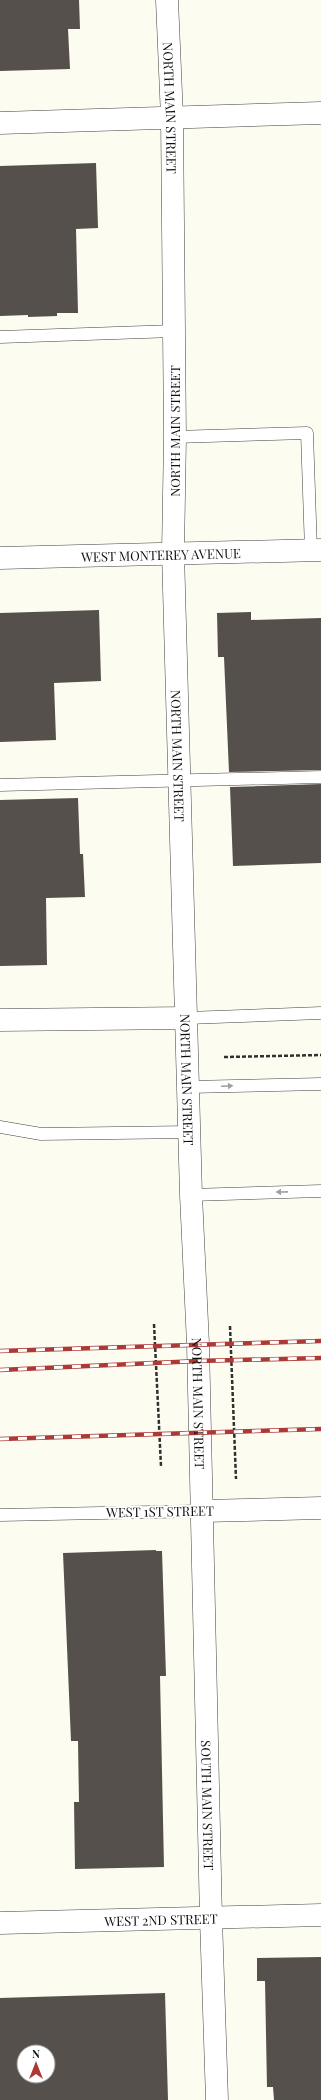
<svg xmlns="http://www.w3.org/2000/svg" width="321" height="2100" viewBox="0 0 321 2100" font-family="'Playfair Display',serif">
<style>
.building{fill:#55504b;fill-rule:evenodd}
.lines{fill:none;stroke-linecap:round;stroke-linejoin:round}
.service-casing{stroke:#414141;stroke-width:13}
.minor-casing{stroke:#414141;stroke-width:23}
.tertiary-casing{stroke:#414141;stroke-width:23}
.path{stroke:#303030;stroke-width:2.5;stroke-dasharray:4 2;stroke-linecap:butt}
.service{stroke:#fff;stroke-width:12}
.minor{stroke:#fff;stroke-width:22}
.tertiary{stroke:#fff;stroke-width:22}
.rail-casing{stroke:#ad3936;stroke-width:4.5}
.rail{stroke:#fff;stroke-width:3;stroke-dasharray:9;stroke-linecap:butt}
.oneway{fill:#9f9f9f}
.labels{text-anchor:middle;dominant-baseline:central;stroke-width:4;stroke-linejoin:round;paint-order:stroke}
.street-label{font-size:13px;fill:#0e0e0e;stroke:#fff}
</style>
<rect width="100%" height="100%" fill="#fdfcf0"/>
<!-- building -->
<path class="building" d="M0,0H79L80,29H68L70,69L0,71Z
M96,163L98,228L76,229L78,313H57V316L28,317V315L0,316V166Z
M99,610L101,681L54,683L56,740L0,742V613Z
M251,612V620L321,618V770L229,772L224,657H218L217,613Z
M321,784V863L233,866L230,787Z
M78,798L80,854H83L85,897L46,898L47,965L0,966V800Z
M156,1550V1551H162L166,1676H160L164,1867L75,1869L74,1802H79L78,1741H71L63,1553Z
M321,1957V2100H274L273,2087H267L265,1981H257V1958Z
M165,1993L168,2100H0V1998ZM24,2052H48V2076H24Z"/>
<g class="lines">
<defs>
<path id="service" d="M0,337L174,331
M175,437L307,433L311,550
M0,785L321,777
M187,1018L321,1013
M189,1087L321,1084
M0,1127L41,1134L190,1132
M191,1195L321,1191
M0,1515L203,1511"/>
<g id="minor">
<path id="s1" d="M167,0L172,117L175,437L173,553L191,1195L198,1344L211,1919L217,2100"/>
<path d="M0,123L321,113"/>
<path d="M0,1020L187,1018"/>
<path d="M203,1511L321,1508"/>
<path id="s2" d="M0,1923L321,1915"/>
</g>
<g id="tertiary">
<path id="s3" d="M0,558L321,550"/>
</g>
</defs>
<!-- service casing -->
<use href="#service" class="service-casing"/>
<!-- minor casing -->
<use href="#minor" class="minor-casing"/>
<!-- tertiary casing -->
<use href="#tertiary" class="tertiary-casing"/>
<!-- path -->
<path class="path" d="M224,1057L321,1055
M154,1324L161,1466
M230,1326L236,1479"/>
<!-- service -->
<use href="#service" class="service"/>
<!-- minor -->
<use href="#minor" class="minor"/>
<!-- tertiary -->
<use href="#tertiary" class="tertiary"/>
<defs>
<path id="rail" d="M0,1351L321,1341
M0,1370L198,1361L321,1358
M0,1439L321,1429"/>
</defs>
<!-- rail casing -->
<use href="#rail" class="rail-casing"/>
<!-- rail -->
<use href="#rail" class="rail"/>
</g>
<!-- one-way arrows -->
<defs><path id="oneway-solid" d="M-6-.8H1V-3.2L6.5 0L1 3.2V.8H-6Z"/></defs>
<g class="oneway">
<use href="#oneway-solid" transform="translate(227 1086) rotate(-2)"/>
<use href="#oneway-solid" transform="translate(282 1192) rotate(179)"/>
</g>
<g class="labels">
<!-- street labels -->
<g class="street-label">
<text stroke="none"><textPath href="#s1" startOffset="108">NORTH MAIN STREET</textPath></text>
<text transform="translate(174 431) rotate(-90)">NORTH MAIN STREET</text>
<text stroke="none"><textPath href="#s3" startOffset="161">WEST MONTEREY AVENUE</textPath></text>
<text stroke="none"><textPath href="#s1" startOffset="756">NORTH MAIN STREET</textPath></text>
<text stroke="none"><textPath href="#s1" startOffset="1080">NORTH MAIN STREET</textPath></text>
<text stroke="none"><textPath href="#s1" startOffset="1404">NORTH MAIN STREET</textPath></text>
<text transform="translate(160 1511) rotate(-1)">WEST 1ST STREET</text>
<text stroke="none"><textPath href="#s1" startOffset="1806">SOUTH MAIN STREET</textPath></text>
<text stroke="none"><textPath href="#s2" startOffset="161">WEST 2ND STREET</textPath></text>
</g>
</g>
<!-- north arrow -->
<g transform="translate(36 2064)"><circle r="19" fill="#ffffff" stroke="#9f9f9f"/>
<path d="M0-3L7 15L0 10L-7 15Z" fill="#ad3936"/>
<text y="-6" font-size="11" font-weight="bold" text-anchor="middle" fill="#0e0e0e">N</text>
</g>
</svg>
